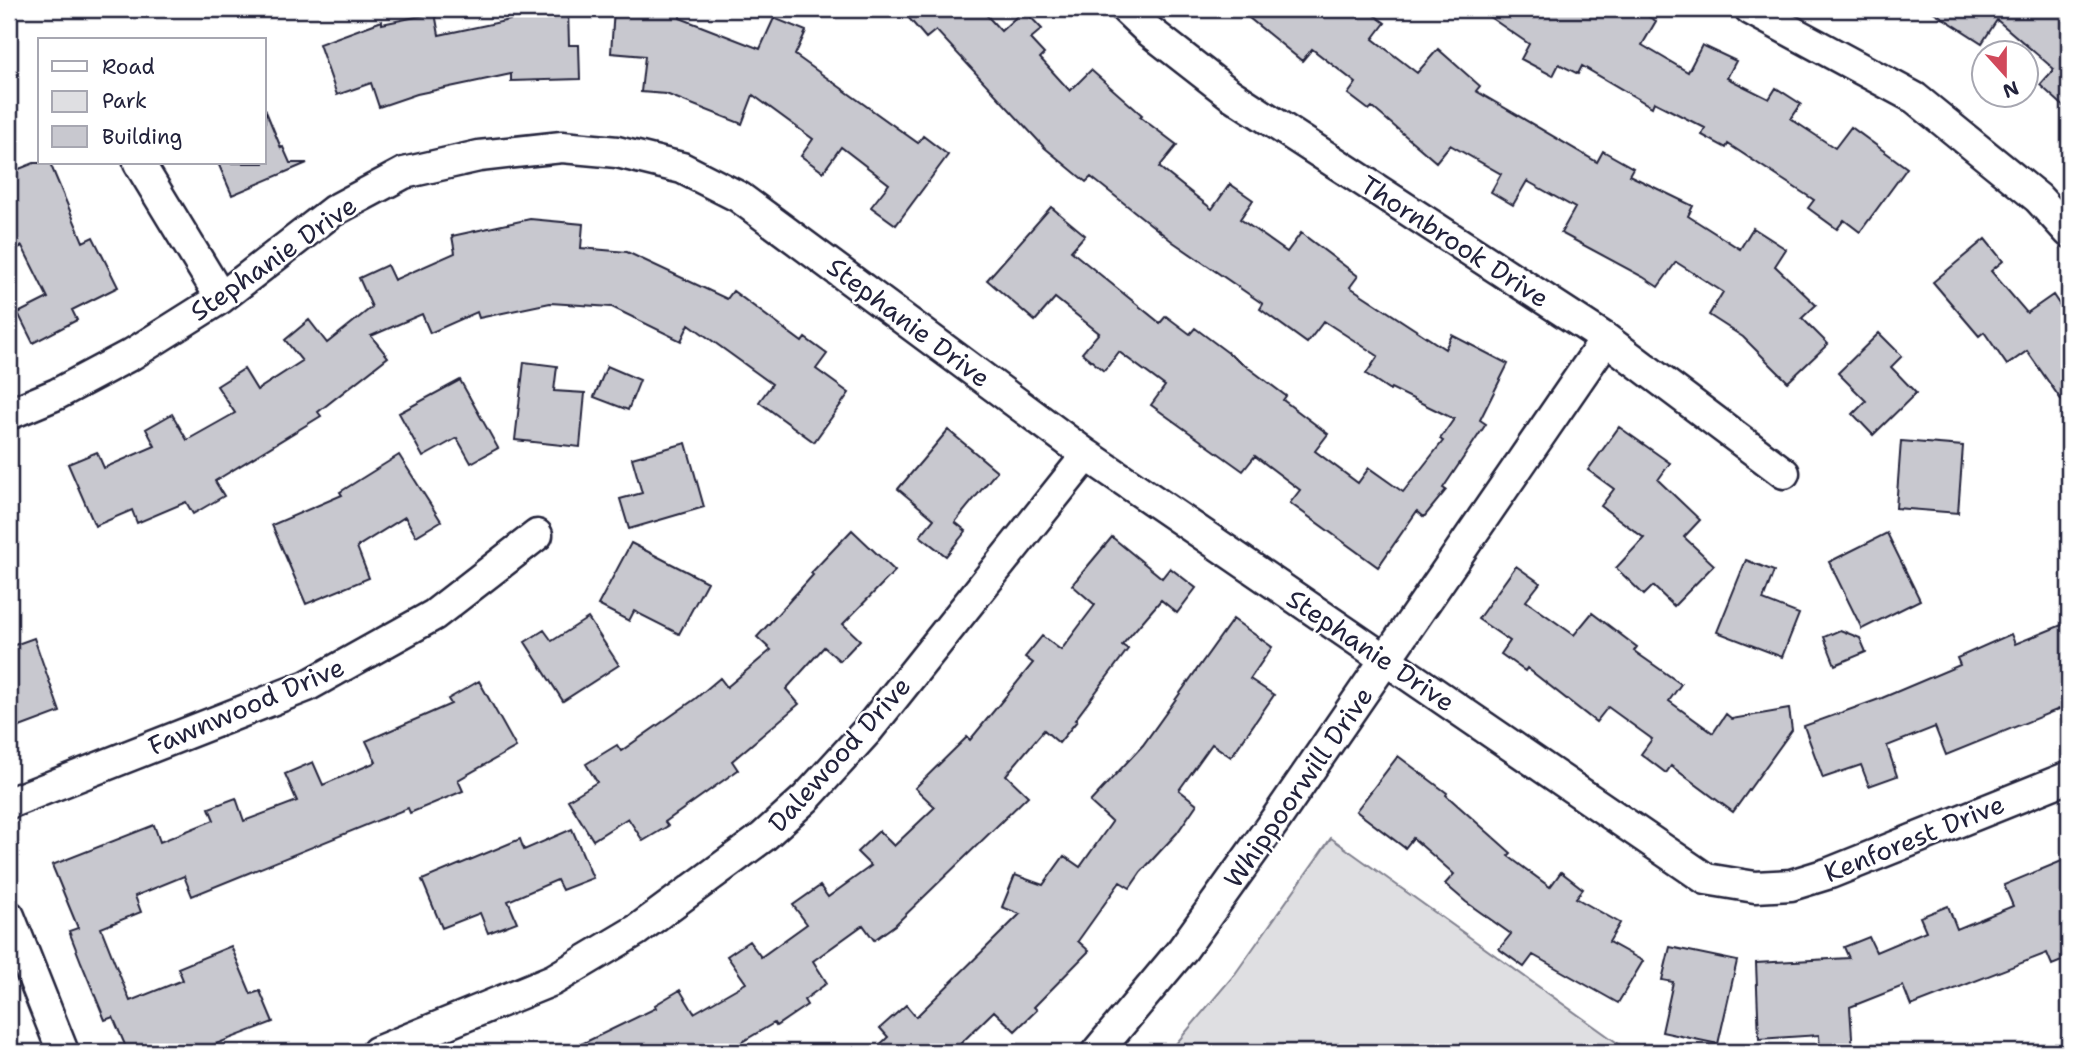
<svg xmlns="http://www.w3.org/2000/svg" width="2078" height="1061" viewBox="0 0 2078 1061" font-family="'Shantell Sans',sans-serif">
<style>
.green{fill:#dfdfe2;stroke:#80808e;stroke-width:2}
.building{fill:#c8c8cf;stroke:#22223b;stroke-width:2}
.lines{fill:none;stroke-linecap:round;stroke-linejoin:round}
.street-casing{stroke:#22223b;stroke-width:35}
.street{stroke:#fff;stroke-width:30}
.labels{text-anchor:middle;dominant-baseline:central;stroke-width:5;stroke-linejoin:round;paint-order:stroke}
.street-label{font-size:26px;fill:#22223b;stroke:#fff}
</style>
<rect width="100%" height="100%" fill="#fff"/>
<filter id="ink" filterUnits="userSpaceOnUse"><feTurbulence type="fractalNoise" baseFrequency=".0143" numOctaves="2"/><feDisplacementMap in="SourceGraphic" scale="14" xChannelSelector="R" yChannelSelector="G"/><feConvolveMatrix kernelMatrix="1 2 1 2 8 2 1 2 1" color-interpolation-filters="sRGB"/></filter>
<g filter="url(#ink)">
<!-- green -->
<path class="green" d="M1331,838L1630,1052H1169L1235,974Z"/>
<!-- building -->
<path class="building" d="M509,9H568L569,45H579L580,79L511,81V74L417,94L379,107L371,83L337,95L319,44L382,21V24L435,13L439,35L510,20Z
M614,9L680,13V18L760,49L774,18L806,31L795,55L918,143L923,136L948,155L896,225L871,207L889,184L841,147L823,172L801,156L813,139L753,95L742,124L666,94L641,92L645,56L611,53Z
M901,9H981L1001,31L1024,10L1042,29L1030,39L1044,54L1040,58L1070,91L1091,70L1142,115L1140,117L1177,145L1159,167L1212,209L1230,184L1253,200L1240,219L1287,252L1301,233L1358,276L1350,287L1445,349L1452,335L1508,364L1480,420L1486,424L1443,488L1446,490L1424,517L1417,511L1378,567L1290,503L1300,490L1255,456L1243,471L1151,405L1165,386L1119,352L1104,371L1082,353L1099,333L1055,298L1035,321L987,280L1051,207L1085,235L1071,251L1160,323L1166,316L1190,334L1195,328L1286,396L1283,400L1328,434L1315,451L1358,483L1369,468L1403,492L1443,441L1440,439L1454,419L1391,388L1390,390L1366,374L1378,356L1324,321L1307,343L1260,309L1263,304L1173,242L1091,177L1086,182L1045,148L936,30L926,38Z
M1238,9H1366L1385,23L1373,39L1417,73L1438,49L1480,86L1476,91L1597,162L1603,151L1633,168L1629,175L1693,206L1688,216L1740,249L1753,228L1786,249L1775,266L1816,305L1802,318L1828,344L1788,382L1743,337L1709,315L1723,292L1676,262L1658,287L1643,277L1561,233L1575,208L1527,181L1513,205L1491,192L1501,174L1450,145L1436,162L1372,107L1369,110L1348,94L1356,83L1312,49L1302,61Z
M1478,9H1635L1656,21L1642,45L1688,72L1702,45L1736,61L1727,78L1769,99L1776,88L1801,104L1791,119L1835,148L1851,127L1907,168L1860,232L1844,220L1837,229L1808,208L1814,200L1728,144L1726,148L1702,135L1705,128L1654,102L1652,107L1582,66L1578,74L1559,64L1553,76L1521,59L1529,44Z
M1929,9H2069V111L2040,85L2054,69L1997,20L1982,43Z
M265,109L281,148L283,147L290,163H307L232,195L218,163H264Z
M34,163H50L83,242L93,237L118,287L72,310L77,320L33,343L18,313L48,298L22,246L9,253V173Z
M530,219L583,224L581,248L627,252L727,299L733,291L802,342L805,338L827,354L816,369L849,393L814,442L759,402L772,384L689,324L681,341L612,307L550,303L479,318L477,312L430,333L422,314L371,336L388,357L318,412L321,416L215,481L224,496L193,514L186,502L137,523L132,510L95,526L68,464L97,452L104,468L155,446L146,429L172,414L187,440L235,413L217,386L244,369L257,390L302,361L285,340L309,320L327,343L372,307L359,278L387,265L394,280L455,253L452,236Z
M1985,239L2003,261L1991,271L2027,313L2053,295L2069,319V411L2027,351L2007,365L1984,332L1979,336L1933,282Z
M1879,333L1902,356L1891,367L1916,393L1873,435L1853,414L1866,401L1838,373Z
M524,362L557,366L554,391L585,393L580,447L515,440Z
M607,366L640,380L628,410L594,397Z
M460,380L498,448L471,463L457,438L423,457L399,413Z
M1619,427L1670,463L1658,480L1700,520L1684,537L1714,565L1674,606L1653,586L1644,595L1616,568L1644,538L1601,506L1614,489L1588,470Z
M948,430L997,471L955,522L966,531L946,556L920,536L934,519L898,489Z
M1901,441L1963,446L1958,513L1896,508Z
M686,443L704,507L629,529L620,499L642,493L632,458Z
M399,455L441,521L416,536L405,517L357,547L369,578L306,604L272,525L342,495L340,492Z
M852,530L895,571L843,624L860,640L840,661L824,647L786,689L799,704L732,761L738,770L665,822L668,826L643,841L628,818L593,840L568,800L597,782L586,764L617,745L621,751L695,699L720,678L727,687L771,650L757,637L813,575L811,573Z
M1887,533L1920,600L1862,629L1829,562Z
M1112,537L1162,578L1170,568L1196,588L1177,613L1161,600L1122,645L1128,649L1075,720L1077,721L1059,743L1044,730L1006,775L1028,796L895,925L874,940L863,925L813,961L827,983L804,1000L807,1005L776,1026L774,1023L725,1052H565L656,1008L655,1005L680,990L694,1013L746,983L727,956L749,941L761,957L807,924L793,905L820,886L828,897L871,866L857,852L879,831L894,846L935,807L915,788L967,737L970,740L1033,663L1025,657L1042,636L1061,650L1095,605L1072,585Z
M631,543L707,582L679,634L634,611L629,621L598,605Z
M1746,560L1774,571L1763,600L1799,614L1782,657L1717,632Z
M1516,566L1540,583L1526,601L1574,635L1592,613L1637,647L1634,651L1681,684L1669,701L1713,733L1726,714L1732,719L1789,709L1792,730L1733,812L1671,766L1666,773L1641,754L1652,739L1608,707L1596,722L1527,668L1525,671L1501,654L1510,641L1478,619Z
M588,618L619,665L563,701L525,642L544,630L552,641Z
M1233,619L1272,647L1250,679L1274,695L1231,757L1212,744L1179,790L1197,804L1177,833L1141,872L1130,888L1120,882L1078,941L1089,951L1034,1007L1037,1010L1015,1031L994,1011L952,1052H872L888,1037L880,1028L906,1005L916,1017L1020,914L1002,907L1015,875L1043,885L1064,856L1080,867L1112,822L1090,802L1143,745Z
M2069,622V705L1946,755L1935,727L1887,746L1897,776L1869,786L1861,765L1823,778L1804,726L1882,698L1960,665L1957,658L2011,634L2015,644Z
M1840,630L1860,638L1866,652L1835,665L1824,637Z
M34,638L60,712L9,731V647Z
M479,681L516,747L458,780L463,791L410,813L408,808L192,896L184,876L135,896L141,912L101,928L130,1001L183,980L178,968L231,946L251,994L260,991L273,1022L195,1052H128L113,1017L105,1020L81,962L69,931L78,928L52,865L154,825L160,842L214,820L209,808L236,798L244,821L297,801L285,774L313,762L323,785L376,762L366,741L451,704L448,699Z
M1398,756L1447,793L1446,795L1511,853L1508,856L1550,887L1561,872L1583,889L1576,898L1620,923L1609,942L1643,961L1618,1003L1533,955L1524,967L1499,949L1511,934L1466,902L1445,884L1454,874L1413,838L1405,848L1356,811Z
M572,829L593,878L562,890L557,880L508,901L517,922L488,933L480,913L442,928L422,880L520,839L524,850Z
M2069,858V958L2052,965L2047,953L1911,1006L1903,986L1850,1007L1853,1052H1820L1819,1035L1759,1039L1756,963L1849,958L1844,947L1869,937L1876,952L1926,931L1920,917L1948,906L1957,929L2013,906L2004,885Z
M1670,947L1737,961L1718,1044L1662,1032L1673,982L1662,980Z"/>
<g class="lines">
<defs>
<path id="street" d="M1126,9L1148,30L1230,94L1606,339L1784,473
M1750,9L1915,98L2038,198L2069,232
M139,163L221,298
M9,414L57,394L132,354L221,298L333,211L404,173L479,156L562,147L617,152L682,168L739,197L1087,455L1706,879L1755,887L1791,885L1830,873L2069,777
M9,803L307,686L434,615L537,535
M9,916L63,1052
M377,1052L553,980L637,930L763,837L806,798L867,731L1087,455
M1097,1052L1183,949L1276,819L1606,339"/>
</defs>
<!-- street casing -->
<use href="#street" class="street-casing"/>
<!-- street -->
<use href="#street" class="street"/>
</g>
</g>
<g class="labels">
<!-- street labels -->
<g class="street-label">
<text transform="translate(1455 241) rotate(33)">Thornbrook Drive</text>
<text transform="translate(273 258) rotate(-35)">Stephanie Drive</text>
<text transform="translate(909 322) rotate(37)">Stephanie Drive</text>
<text transform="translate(1371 650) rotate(34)">Stephanie Drive</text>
<text transform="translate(246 706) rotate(-23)">Fawnwood Drive</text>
<text transform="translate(839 754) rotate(-48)">Dalewood Drive</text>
<text transform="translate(1298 787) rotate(-55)">Whippoorwill Drive</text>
<text transform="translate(1914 838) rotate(-22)">Kenforest Drive</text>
</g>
</g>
<!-- margin -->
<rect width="2078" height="1061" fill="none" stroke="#fff" stroke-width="35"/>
<rect x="18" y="18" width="2043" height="1026" fill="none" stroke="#22223b" stroke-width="2.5" filter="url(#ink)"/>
<!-- legend -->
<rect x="38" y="38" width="228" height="126" fill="#ffffff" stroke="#a7a7b1" stroke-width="2"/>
<rect x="52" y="61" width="35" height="10" fill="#ffffff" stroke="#a7a7b1" stroke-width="2"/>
<text x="102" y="74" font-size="21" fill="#22223b">Road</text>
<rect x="52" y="91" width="35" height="21" fill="#dfdfe2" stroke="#a7a7b1" stroke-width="2"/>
<text x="102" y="108" font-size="21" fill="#22223b">Park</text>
<rect x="52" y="126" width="35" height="21" fill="#c8c8cf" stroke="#a7a7b1" stroke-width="2"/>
<text x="102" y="144" font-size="21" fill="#22223b">Building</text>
<!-- north arrow -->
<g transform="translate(2005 74) rotate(159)"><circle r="33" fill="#ffffff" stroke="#a7a7b1" stroke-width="2"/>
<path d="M0-5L12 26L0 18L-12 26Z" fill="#d1495b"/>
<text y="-10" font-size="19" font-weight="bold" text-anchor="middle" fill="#22223b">N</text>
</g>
</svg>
